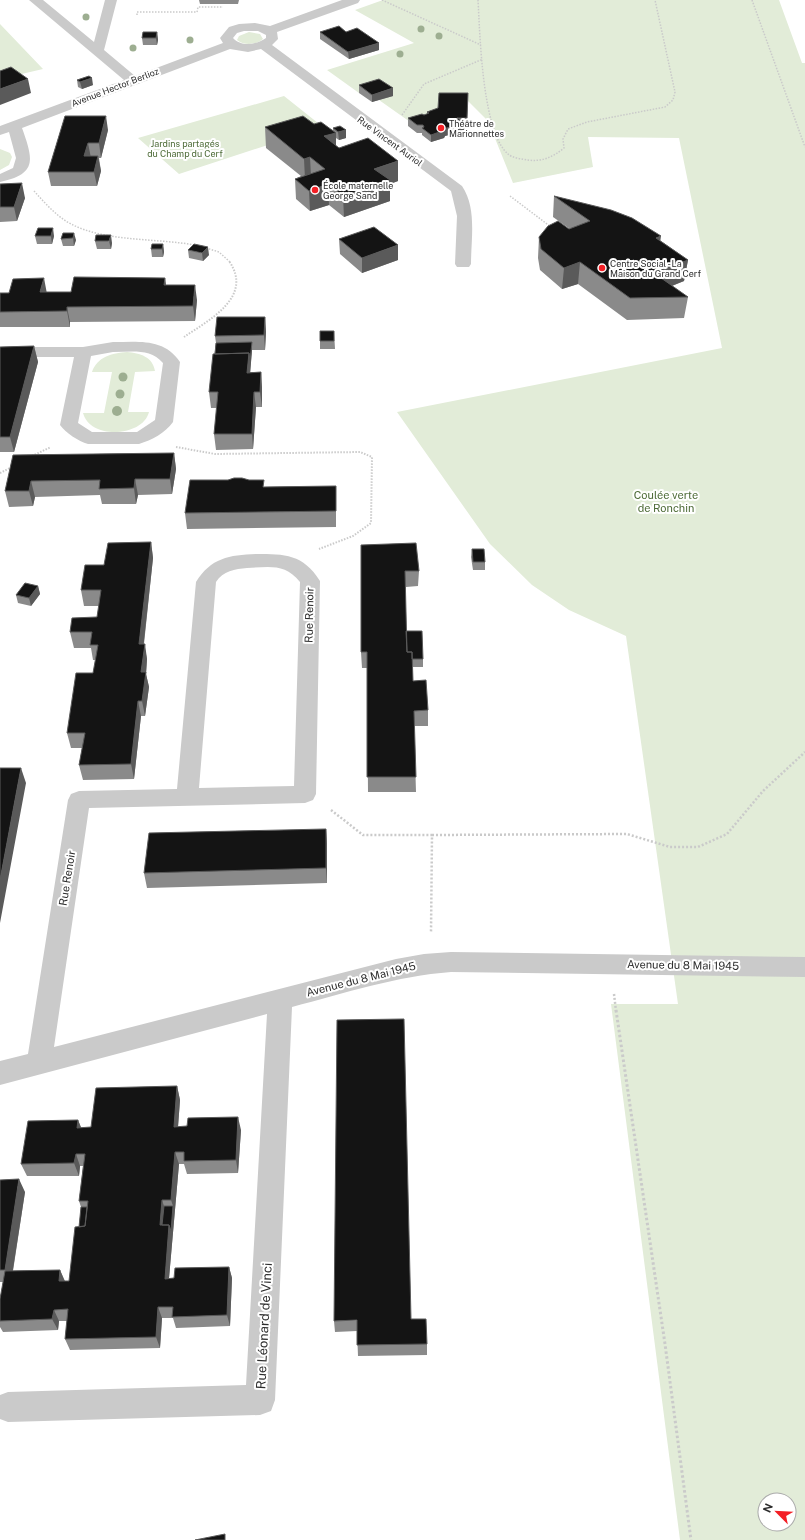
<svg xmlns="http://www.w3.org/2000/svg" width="805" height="1540" viewBox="0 0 805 1540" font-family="'Public Sans',sans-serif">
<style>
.green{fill:#e2ecd8;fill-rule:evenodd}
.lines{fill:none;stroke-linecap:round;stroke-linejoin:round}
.path-far3{stroke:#cacaca;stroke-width:1.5;stroke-dasharray:1.5 1.5;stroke-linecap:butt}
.path-far2{stroke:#cacaca;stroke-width:2;stroke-dasharray:1.5 1.5;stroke-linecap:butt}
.path-far1{stroke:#cacaca;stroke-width:2.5;stroke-dasharray:2 2;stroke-linecap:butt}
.path{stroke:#cacaca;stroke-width:3;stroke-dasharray:2.5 2.5;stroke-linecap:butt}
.minor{fill:#cacaca;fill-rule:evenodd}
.tree{fill:#9dae91}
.wall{fill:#8a8a8a}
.shaded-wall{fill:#5a5a5a}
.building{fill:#141414;stroke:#5a5a5a}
.poi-dot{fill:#f31f25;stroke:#fff;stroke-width:1.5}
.labels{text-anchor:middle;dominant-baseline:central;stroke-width:4;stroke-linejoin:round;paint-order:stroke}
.far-street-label{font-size:9px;fill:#2d2d2d;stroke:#fff}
.far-poi-label{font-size:9px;fill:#2d2d2d;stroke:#fff;text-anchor:start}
.far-park-label{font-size:9px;fill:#4d6b37;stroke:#fff}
.park-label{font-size:11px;fill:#4d6b37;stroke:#fff}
.street-label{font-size:11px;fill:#2d2d2d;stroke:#fff}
.near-street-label{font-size:13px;fill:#2d2d2d;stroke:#fff}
</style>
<rect width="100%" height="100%" fill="#fff"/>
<!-- green -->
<path class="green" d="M383,0H779L802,63H805V1540H680L611,1004H678L626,636L569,610L532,585L490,544L397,412L722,348L679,138L588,137L593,167L513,183L488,121L468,101L439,100L438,116L413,124L379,100L392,96L359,93L327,70L414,43L355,10ZM765,1500H789V1524H765Z
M0,24L43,69L0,79Z
M249,32L260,34L263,39C256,45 244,46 237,40L239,36Z
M284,96L323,127L179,174L138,138Z
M0,149L10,153L12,157L9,165L0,170Z
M127,352C140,353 153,357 155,371L135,372L128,412H149C143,437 90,440 83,413H104L112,372H92C97,357 112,353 127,352Z"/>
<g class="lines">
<!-- path-far3 -->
<path class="path-far3" d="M382,0L481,45
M478,0C480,34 482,132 508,154C512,158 522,159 528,160C542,162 553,157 564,148L563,139L568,129L587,122L665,107L673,100L675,92L655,0
M752,0L805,147
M137,15V12H197L198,7H223
M402,115L424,84L483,59
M34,191C45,203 56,216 71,224C106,242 155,238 195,245
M510,196L551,227
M206,248L219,252L230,262"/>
<!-- path-far2 -->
<path class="path-far2" d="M184,337C209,320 254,297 229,261
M176,447L215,454L360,452L372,457L371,523L353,536L319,549
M32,456L51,447
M0,473L12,467"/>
<!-- path-far1 -->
<path class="path-far1" d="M331,810L363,835H432L431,933
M432,835L627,834L670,847H698L727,834L763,791L805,752
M614,994L616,1011"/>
<!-- path -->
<path class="path" d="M616,1010L665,1344L691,1540"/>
<!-- minor -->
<path class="minor" d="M29,0H43L94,42L105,0H117L104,50L135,76L223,43L220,38L229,27L239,24L255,23L270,26L342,0H360L358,3L277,32L278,39L272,45L462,186C477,208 471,239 471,264L469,267H457L455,264L457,216L451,191L261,49L248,52L230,49L22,128C33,159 38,174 0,182V174L13,168L16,158L9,132L0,135V126L124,80ZM244,31H258L266,35V38C256,45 241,47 233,38L237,33Z
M113,342C139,342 164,338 180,362L173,422C165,433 152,440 139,444H88C78,441 66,433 60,425L74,357H0V347H83ZM113,352C132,352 150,348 163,363L155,420L137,432H92L78,423L91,356Z
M256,554C285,554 303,554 320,581L316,794L313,800L305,803L89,808L54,1047L396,959L424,954L451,952L805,957V977L451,972C397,976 345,993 292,1007L275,1400L271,1411L260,1415L8,1422L0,1419V1395L8,1392L246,1385L267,1014L0,1085V1061L28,1054L68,800L71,794L79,791L177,789L196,582C211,558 229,555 256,554ZM247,568C269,567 285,563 300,582L294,786L199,788L216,582C223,571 235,569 247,568Z"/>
</g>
<!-- trees -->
<g class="tree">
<circle cx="86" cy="17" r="3.5"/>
<circle cx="421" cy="29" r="3.5"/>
<circle cx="439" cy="36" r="3.5"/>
<circle cx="190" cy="40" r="3.5"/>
<circle cx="133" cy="48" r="3.5"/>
<circle cx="400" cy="54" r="3.5"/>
<circle cx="123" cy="377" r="4.5"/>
<circle cx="120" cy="394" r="4.5"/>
<circle cx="117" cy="411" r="5"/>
</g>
<!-- wall -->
<path class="wall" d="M199,0H242H239L238,4H200Z
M157,32L158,40L157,45H143L142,38Z
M320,32L379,50L349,59L320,39Z
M77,80L93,85L82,89L78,87Z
M359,85L393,96L372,102L359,93Z
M468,93L467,126H465L464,131L445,136L444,138L431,142L422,135V133H417L408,126V118L427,114V112L438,108Z
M65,116L108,130L101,158H99L101,171L97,186H51L48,172Z
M314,124L333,130V128L346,138L339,140L336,138V146L398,181L390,184V201L344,217L329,205L310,211L296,199L295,179L301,176L266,148L265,127Z
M0,184L25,198L17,221L0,222Z
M554,196L661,241L688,260L684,281L672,286L688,297L684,318L627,320L578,284L562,289L540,270L538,258L539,237L570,229L553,217Z
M63,233L76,240L74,246H63L61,239Z
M96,235L112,243L111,249H97L95,241Z
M35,236H54L52,244H37Z
M339,239L398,260L362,273L340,254Z
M163,244L164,252L163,257H152L151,249Z
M188,250L209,255L203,261L189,258Z
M165,278L166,285L197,300L195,321L70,322V327H0V293L71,292Z
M265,317L266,332L265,350H252L250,372H261L262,388V407H256L253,449L216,450L214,434L217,408H211L209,392L216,343L215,336Z
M334,331L335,349H320V341Z
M34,346L38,362L14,452H0V347Z
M174,453L176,469L172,494L138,495L136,504H102L100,495L35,497L33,506L9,507L5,491L13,455Z
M336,486V527L187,529L185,513L264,487Z
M151,542L153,558L144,644L147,659L146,674L149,687L145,716H141L134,779L83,780L79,765L82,748H71L67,733L93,673L96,660H93L91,648H74L70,632L97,617L99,606H84L81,590L104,565Z
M361,545L419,571L418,586L406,587V631L423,659V667H413V681L428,710V726H414L416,792H368L367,668H362L361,652Z
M472,549L485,562V570H473L471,557Z
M38,586L40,594L31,606L18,603L16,595Z
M326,829L327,844V883L147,888L144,873Z
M177,1086L180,1100L178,1127L241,1130L238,1173L187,1174L184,1164H179L169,1278H174L229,1267L232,1278L230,1326L176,1328L173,1318H162L160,1348L70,1350L65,1339L67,1321H59L58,1330L3,1332L0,1327V1299L3,1282H0V1180L25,1192L13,1271L60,1270L65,1281H69L79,1227L81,1207L79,1201L83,1166H80L79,1176H27L21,1164L78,1120L81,1128L91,1127Z
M411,1319L427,1344V1355L358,1356L357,1331L335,1332L334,1321Z"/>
<!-- shaded-wall -->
<path class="shaded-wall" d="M157,32L158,40L157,45L156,38Z
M379,43V50L349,59L348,52Z
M92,78L93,85L82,89L80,82Z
M28,79L31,93L0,105V89Z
M393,88V96L372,102V95Z
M106,116L108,130L101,158L99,143Z
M465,123L464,131L445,136L444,138L431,142V135L443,129Z
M346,130V138L339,140L338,132Z
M336,133V153L324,136Z
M88,143L91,158L84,156Z
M98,156L101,171L97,186L94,172Z
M310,157L311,177L305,179L304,159Z
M398,161V181L390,184V201L344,217L343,196L374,169Z
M22,183L25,198L17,221L14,207Z
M328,184L329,205L310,211L309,191Z
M53,228L54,236L52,244L51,236Z
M74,233L76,240L74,246L73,238Z
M111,235L112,243L111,249L109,241Z
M661,236L658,257L656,238Z
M163,244L164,252L163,257L162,249Z
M398,245V260L362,273V258Z
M208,247L209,255L203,261L202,253Z
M688,260L684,281L651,294L654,273Z
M580,262L578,284L562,289L564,268Z
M44,278L47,294L40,292Z
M165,278L167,293L164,285Z
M195,285L197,300L195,321L193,306Z
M67,307L70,322V327L67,311Z
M265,317L266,332L265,350L264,335Z
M252,342V350L249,388L247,373L249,353Z
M34,346L38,362L14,452L10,437Z
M261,372L262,388V407L260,392Z
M254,392L256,407L253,449L252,434Z
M174,453L176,469L172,494L170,479Z
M135,479L138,495L136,504L134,488Z
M31,481L35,497L33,506L29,491Z
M151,542L153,558L142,659L139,644Z
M38,586L40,594L31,606L29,598Z
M145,644L147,659L146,674L149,687L145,716L142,701L141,672Z
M138,701L141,716L134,779L131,764Z
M21,768L26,783L0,923V880Z
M326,829L327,844V883L326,868Z
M177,1086L180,1100L177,1140L174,1127Z
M238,1117L241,1130L238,1173L236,1160Z
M78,1120L83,1132L77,1128Z
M175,1152L179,1164L168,1290L165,1279L169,1225L173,1206L171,1200Z
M76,1154L80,1166L79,1176L74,1163Z
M19,1179L25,1192L11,1282L5,1270Z
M162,1200L166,1212L164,1231L160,1225Z
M229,1267L232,1278L230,1326L227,1315Z
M60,1270L65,1282L59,1281Z
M158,1307L162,1318L160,1348L156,1337Z
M54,1310L59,1321L58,1330L52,1319Z"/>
<!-- building -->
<path class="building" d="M339,26L346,32L357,28L379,43L348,52L320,32Z
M143,32H157L156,38H142Z
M11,67L28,79L0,89V71Z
M89,76L92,78L80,82L77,80Z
M379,79L393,88L372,95L359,85Z
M439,93H468L467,118H457L465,123L443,129L445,130L431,135L422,128L424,127L423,125H417L408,118L422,114L424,115L429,113L427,112L438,108Z
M65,116H106L99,143H88L84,156H98L94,172H48Z
M303,116L314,124L321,122L336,133L324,136L339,148L368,138L398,161L374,169L390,180L343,196L328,184L309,191L295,179L325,169L310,157L304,159L265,127Z
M340,126L346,130L338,132L333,128Z
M22,183L14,207H0V184Z
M554,196L611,210L632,218L661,236L656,238L688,260L654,273L688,297L630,298L580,262L564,268L541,249L539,237L548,226L558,221L569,229L590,221Z
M374,227L398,245L362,258L339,239Z
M38,228H53L51,236H35Z
M63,233H74L73,238L61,239Z
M96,235H111L109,241H95Z
M152,244H163L162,249H151Z
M194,244L208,247L202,253L188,250Z
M74,277L165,278L164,285H195L193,306L67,307V311L0,312V293H9L13,279L44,278L40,292H71Z
M217,317H265L264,335L215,336Z
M320,331H334V341H320Z
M252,342L250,361L249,353L215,354L216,343Z
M34,346L10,437H0V347Z
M249,353L247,373L261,372L260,392H254L252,434H214L218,392H209L213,354Z
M174,453L170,479H135L134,488L99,489L100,480L31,481L29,491H5L13,455Z
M234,478H242L249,480H264L263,487L336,486V511L185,513L190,480H228Z
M151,542L139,644H145L141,672H146L142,701H138L131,764L79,765L85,733H67L76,673H93L98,645H90L92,632H70L72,618L97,617L101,590H81L85,565H104L108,543Z
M416,543L419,571H405L407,652H412L413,681L426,680L428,710L414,711L416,777H367V652H361V545Z
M472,549H484L485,562H473Z
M25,583L38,586L29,598L16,595Z
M406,631H422L423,659H412V652H407Z
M0,768H21L0,880Z
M326,829V868L144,873L149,833Z
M404,1019L411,1319H426L427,1344L357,1345V1320L334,1321L337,1020Z
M177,1086L174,1127L187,1126L188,1118L238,1117L236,1160L184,1161V1152H175L171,1200H162L160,1225H169L165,1279L174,1278L175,1268L229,1267L227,1315L172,1317L173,1307H158L156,1337L110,1338L65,1339L68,1309L54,1310L52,1319L0,1321V1299L5,1271L60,1270L59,1281H69L75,1227L85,1226L88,1201H79L85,1154H76L74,1163L21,1164L28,1121L78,1120L77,1128L91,1127L96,1088Z
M19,1179L5,1270H0V1180Z
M164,1206H173L171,1231L169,1225H162Z
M81,1207H87L85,1226L79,1227Z
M225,1534V1540H195Z"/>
<!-- markers -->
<g class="poi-dot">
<circle cx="441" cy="128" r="4"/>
<circle cx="315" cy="190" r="4"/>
<circle cx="602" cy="268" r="4"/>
</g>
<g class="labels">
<!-- far-street labels -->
<g class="far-street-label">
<text transform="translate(115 87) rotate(-21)">Avenue Hector Berlioz</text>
<text transform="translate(390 141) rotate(36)">Rue Vincent Auriol</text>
</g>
<!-- far-poi labels -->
<g class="far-poi-label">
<text x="449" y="123">Théâtre de<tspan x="449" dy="10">Marionnettes</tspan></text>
<text x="323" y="185">École maternelle<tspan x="323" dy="10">George Sand</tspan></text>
<text x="610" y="263">Centre Social - La<tspan x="610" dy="10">Maison du Grand Cerf</tspan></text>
</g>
<!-- far-park labels -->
<g class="far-park-label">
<text x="185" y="143">Jardins partagés<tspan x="185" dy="10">du Champ du Cerf</tspan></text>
</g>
<!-- park labels -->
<g class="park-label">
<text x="666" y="495">Coulée verte<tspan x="666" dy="13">de Ronchin</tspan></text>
</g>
<!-- street labels -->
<g class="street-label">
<text transform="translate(309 615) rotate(-89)">Rue Renoir</text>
<text transform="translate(67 878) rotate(-81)">Rue Renoir</text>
<text transform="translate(683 965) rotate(1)">Avenue du 8 Mai 1945</text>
<text transform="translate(361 979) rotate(-14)">Avenue du 8 Mai 1945</text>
</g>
<!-- near-street labels -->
<g class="near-street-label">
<text transform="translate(264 1326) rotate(-87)">Rue Léonard de Vinci</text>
</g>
</g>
<!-- north arrow -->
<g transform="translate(777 1512) rotate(294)"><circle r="19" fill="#ffffff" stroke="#ababab"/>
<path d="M0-3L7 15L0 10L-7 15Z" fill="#f31f25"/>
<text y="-6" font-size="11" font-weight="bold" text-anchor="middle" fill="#2d2d2d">N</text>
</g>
</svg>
